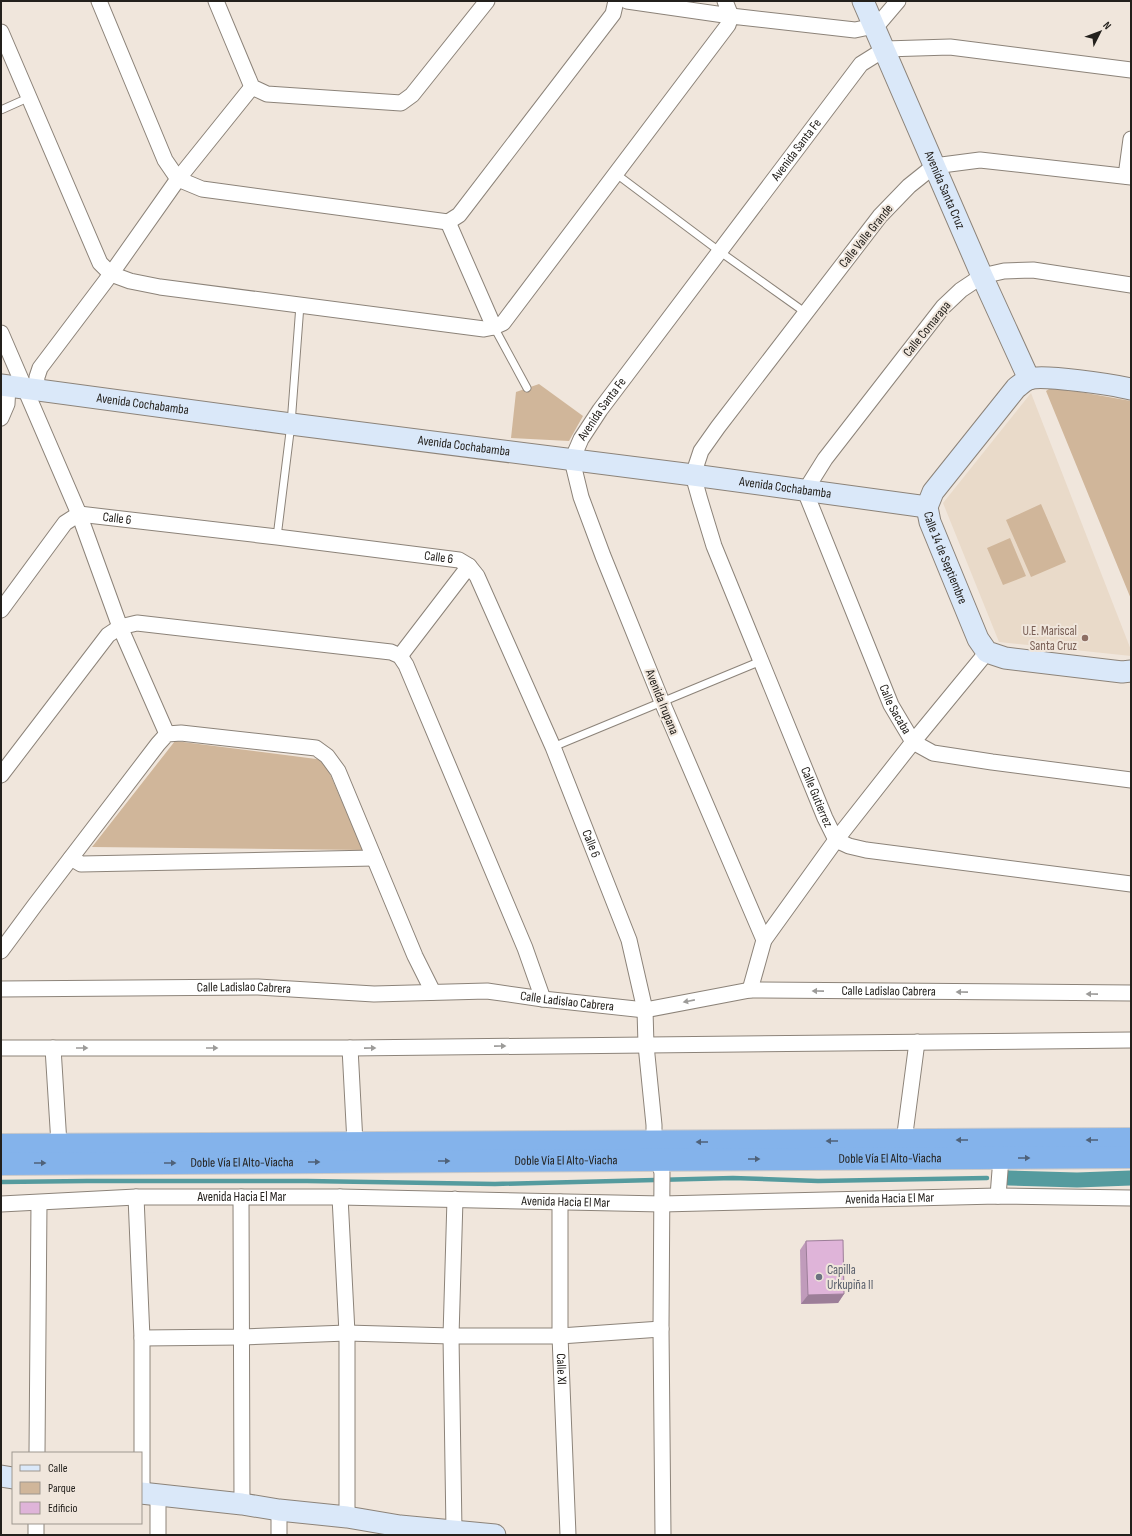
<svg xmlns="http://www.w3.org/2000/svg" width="1132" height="1536" viewBox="0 0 1132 1536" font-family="'Sofia Sans Condensed',sans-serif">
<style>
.built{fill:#e9dac9}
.green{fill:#d0b69a}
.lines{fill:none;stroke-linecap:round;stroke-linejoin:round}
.stream{stroke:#559b9e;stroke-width:4.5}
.canal{stroke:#559b9e;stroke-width:15}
.lane-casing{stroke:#8c8379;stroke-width:9}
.street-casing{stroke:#8c8379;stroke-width:17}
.secondary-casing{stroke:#8c8379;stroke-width:23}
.highway-casing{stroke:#cac9c9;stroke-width:24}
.lane{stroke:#fff;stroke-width:7}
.street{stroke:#fff;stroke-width:15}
.secondary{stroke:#dae8f9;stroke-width:21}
.highway{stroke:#84b3eb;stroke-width:22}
.wall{fill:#c09bbb}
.shaded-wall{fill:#9c7e98}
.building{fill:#dfb4d9;stroke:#9c7e98}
.oneway{fill:#9c9b99}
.oneway2{fill:#4f6279}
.education-dot{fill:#8d6e63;stroke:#f0e6dc;stroke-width:1.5}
.worship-dot{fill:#6b7280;stroke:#f0e6dc;stroke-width:1.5}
.labels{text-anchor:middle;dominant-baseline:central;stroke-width:4;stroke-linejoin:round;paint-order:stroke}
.street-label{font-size:13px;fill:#23201c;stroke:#f0e6dc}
.education-label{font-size:13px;fill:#785e54;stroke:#f0e6dc;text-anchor:end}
.worship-label{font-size:13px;fill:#5b616d;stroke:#f0e6dc;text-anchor:start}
</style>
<rect width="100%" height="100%" fill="#f0e6dc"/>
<!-- built -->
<path class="built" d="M1031,393L1131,650V656L999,642L943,503Z"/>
<!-- green -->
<path class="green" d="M539,384L583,416L569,441L511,438L516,392Z
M1052,387L1131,401V599L1046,391Z
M1041,504L1066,562L1031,577L1006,520Z
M1010,538L1026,576L1003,585L987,548Z
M175,741L324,760L363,850L92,847Z"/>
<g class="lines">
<!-- stream -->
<path class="stream" d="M1,1182L87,1181H307L495,1184L733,1178L818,1181L987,1178"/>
<!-- canal -->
<path class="canal" d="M1009,1178L1077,1180L1131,1178"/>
<defs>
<path id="lane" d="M1,110L30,97
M615,173L719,251L806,313
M494,327L527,388
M277,537L291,424L300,305
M553,747L761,661"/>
<g id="street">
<path d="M99,1L165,160L178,179L202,189L448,222L459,215L613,14L616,1"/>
<path d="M216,1L252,87L267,94L401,103L412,95L487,1"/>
<path d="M627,1L731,16L725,1"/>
<path d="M1,32L100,263L111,274L130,281L160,287L484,329L494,327L503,323L728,25L731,16L855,30L874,26L881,21L898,1"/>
<path d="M1126,176L1131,139"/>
<path id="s1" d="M1131,177L980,160L934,166L909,186L880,216L718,427L701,451L693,475L700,500L714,546L825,818L836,840L849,846L866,850L1131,884"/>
<path d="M448,222L494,327"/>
<path id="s2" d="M1131,285L1033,270L1004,271L982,276L961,290L943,307L825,459L805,491L891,705L913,742L933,753L992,762L1131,780"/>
<path d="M1,333L79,514L120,627L167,734"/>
<path d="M36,389L37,377L40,368L111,274L178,179L252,87"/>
<path d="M1,418L7,404L8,386"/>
<path id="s3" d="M1,610L65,523L79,514L277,537L459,560L469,566L477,576L553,747L629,940L645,1010L646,1045L654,1125V1142L662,1173L661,1329L663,1535"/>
<path d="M400,656L469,566"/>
<path d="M1,775L108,635L120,627L137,623L391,652L400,656L406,665L525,948L543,999"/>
<path d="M71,858L81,864L374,858"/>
<path id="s4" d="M764,940L662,702L603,556L581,497L572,460L581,439L600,410L861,64L885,49L950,47L1131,70"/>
<path d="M1,951L35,905L158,744L167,734L181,733L316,748L327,756L338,771L415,956L433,992"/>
<path id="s5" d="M1,989L258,987L374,994L487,991L543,999L645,1010L750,990L1131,993"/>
<path d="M750,990L764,940L836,840L913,742L987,652"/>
<path d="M1,1048H350L1131,1040"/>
<path d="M53,1048L59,1144"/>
<path d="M350,1048L355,1143"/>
<path d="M904,1141L917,1042"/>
<path d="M998,1196L1001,1158"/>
<path d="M136,1197L142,1338V1493"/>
<path d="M241,1197L242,1504"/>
<path d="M340,1197L347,1333V1517"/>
<path id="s6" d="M560,1202V1336L568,1535"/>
<path id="s7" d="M1,1204L136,1197H340L662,1204L998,1196L1131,1198"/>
<path d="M142,1338L242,1337L347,1333L451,1336H560L661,1329"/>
<path d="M37,1453L39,1203"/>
<path d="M279,1510V1535"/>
<path d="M454,1531L451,1336L455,1199"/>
<path d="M36,1535V1523"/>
<path d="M158,1535V1495"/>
</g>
<g id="secondary">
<path id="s8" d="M863,1L982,276L1029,379"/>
<path id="s9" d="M1,385L291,424L693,475L927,507"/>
<path id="s10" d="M1131,389C1114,385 1042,374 1029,379C1024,381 1020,385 1016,388L933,492L927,507L930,522L978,639L987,652L1005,658L1122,672L1131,671"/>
<path d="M1,1476L13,1478"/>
<path d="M141,1493L242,1504L279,1510L347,1517L400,1526L495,1535"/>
</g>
<g id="highway">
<path d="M1,1145L1131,1139"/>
<path id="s11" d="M1,1164L1131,1157"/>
</g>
</defs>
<!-- lane casing -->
<use href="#lane" class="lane-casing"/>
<!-- street casing -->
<use href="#street" class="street-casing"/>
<!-- secondary casing -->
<use href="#secondary" class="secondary-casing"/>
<!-- highway casing -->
<use href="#highway" class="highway-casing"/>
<!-- lane -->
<use href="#lane" class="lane"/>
<!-- street -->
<use href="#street" class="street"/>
<!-- secondary -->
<use href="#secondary" class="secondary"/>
<!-- highway -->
<use href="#highway" class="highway"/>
</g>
<!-- wall -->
<path class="wall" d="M806,1241L844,1294L838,1303L801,1304L800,1250Z"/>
<!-- shaded-wall -->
<path class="shaded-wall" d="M844,1294L838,1303L801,1304L808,1295Z"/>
<!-- building -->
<path class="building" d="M843,1240L844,1294L808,1295L806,1241Z"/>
<!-- one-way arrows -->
<defs><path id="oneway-solid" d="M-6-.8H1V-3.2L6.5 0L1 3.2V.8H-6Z"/></defs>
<g class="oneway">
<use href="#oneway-solid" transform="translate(818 991) rotate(-179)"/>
<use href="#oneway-solid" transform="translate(962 992) rotate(-179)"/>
<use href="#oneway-solid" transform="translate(1092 994) rotate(-179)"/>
<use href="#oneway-solid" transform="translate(689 1001) rotate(169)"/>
<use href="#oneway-solid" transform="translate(500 1046) rotate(-1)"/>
<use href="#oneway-solid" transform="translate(82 1048)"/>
<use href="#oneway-solid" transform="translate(212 1048)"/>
<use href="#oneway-solid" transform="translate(370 1048) rotate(-1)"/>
</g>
<g class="oneway2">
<use href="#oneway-solid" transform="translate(962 1140) rotate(180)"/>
<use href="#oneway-solid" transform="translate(1092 1140) rotate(180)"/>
<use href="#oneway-solid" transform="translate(832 1141) rotate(180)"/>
<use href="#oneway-solid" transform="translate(702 1142) rotate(180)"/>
<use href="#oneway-solid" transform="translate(1024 1158)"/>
<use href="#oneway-solid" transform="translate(754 1159)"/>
<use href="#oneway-solid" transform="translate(444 1161)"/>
<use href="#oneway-solid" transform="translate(314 1162)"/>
<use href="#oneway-solid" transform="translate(40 1163)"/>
<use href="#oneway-solid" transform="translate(170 1163)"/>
</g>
<!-- markers -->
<circle class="education-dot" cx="1085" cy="638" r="4"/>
<circle class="worship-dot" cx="819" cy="1277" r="4"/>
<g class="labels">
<!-- street labels -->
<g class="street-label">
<text stroke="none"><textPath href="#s4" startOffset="901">Avenida Santa Fe</textPath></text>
<text stroke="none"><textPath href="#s8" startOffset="206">Avenida Santa Cruz</textPath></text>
<text transform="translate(866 236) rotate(-51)">Calle Valle Grande</text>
<text transform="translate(927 329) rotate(-51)">Calle Comarapa</text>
<text stroke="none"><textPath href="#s9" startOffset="143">Avenida Cochabamba</textPath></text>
<text stroke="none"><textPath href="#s4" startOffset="577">Avenida Santa Fe</textPath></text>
<text stroke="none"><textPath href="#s9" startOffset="467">Avenida Cochabamba</textPath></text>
<text stroke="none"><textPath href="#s9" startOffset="791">Avenida Cochabamba</textPath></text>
<text stroke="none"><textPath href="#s3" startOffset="163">Calle 6</textPath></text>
<text stroke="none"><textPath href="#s10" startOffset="322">Calle 14 de Septiembre</textPath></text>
<text stroke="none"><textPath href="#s3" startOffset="487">Calle 6</textPath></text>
<text transform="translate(662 702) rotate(68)">Avenida Irupana</text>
<text stroke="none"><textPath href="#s2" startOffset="667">Calle Sacaba</textPath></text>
<text stroke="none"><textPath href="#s1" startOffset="938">Calle Gutierrez</textPath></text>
<text stroke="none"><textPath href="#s3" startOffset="823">Calle 6</textPath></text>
<text stroke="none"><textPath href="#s5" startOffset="243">Calle Ladislao Cabrera</textPath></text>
<text stroke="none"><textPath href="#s5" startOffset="891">Calle Ladislao Cabrera</textPath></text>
<text stroke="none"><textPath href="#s5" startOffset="567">Calle Ladislao Cabrera</textPath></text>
<text stroke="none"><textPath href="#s11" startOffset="889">Doble Vía El Alto-Viacha</textPath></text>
<text stroke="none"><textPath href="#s11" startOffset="565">Doble Vía El Alto-Viacha</textPath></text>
<text stroke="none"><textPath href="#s11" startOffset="241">Doble Vía El Alto-Viacha</textPath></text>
<text stroke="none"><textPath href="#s7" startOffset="241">Avenida Hacia El Mar</textPath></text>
<text stroke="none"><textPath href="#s7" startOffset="889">Avenida Hacia El Mar</textPath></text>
<text stroke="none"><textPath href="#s7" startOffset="565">Avenida Hacia El Mar</textPath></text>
<text stroke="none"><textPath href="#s6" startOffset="167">Calle XI</textPath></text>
</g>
<!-- education labels -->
<g class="education-label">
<text x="1077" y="631">U.E. Mariscal<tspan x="1077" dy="15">Santa Cruz</tspan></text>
</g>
<!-- worship labels -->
<g class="worship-label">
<text x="827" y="1270">Capilla<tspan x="827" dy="15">Urkupiña II</tspan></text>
</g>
</g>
<!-- border -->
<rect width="1132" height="1536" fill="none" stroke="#23201c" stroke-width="4"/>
<!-- legend -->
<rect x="12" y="1452" width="130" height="72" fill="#f0e6dc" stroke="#9e978f"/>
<rect x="20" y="1465" width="20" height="6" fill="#dae8f9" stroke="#9e978f"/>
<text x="48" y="1472" font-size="12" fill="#23201c">Calle</text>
<rect x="20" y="1482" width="20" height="12" fill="#d0b69a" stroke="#9e978f"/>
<text x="48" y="1492" font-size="12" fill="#23201c">Parque</text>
<rect x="20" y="1502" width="20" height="12" fill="#dfb4d9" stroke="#9e978f"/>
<text x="48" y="1512" font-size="12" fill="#23201c">Edificio</text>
<!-- north arrow -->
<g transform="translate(1100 32) rotate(48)" stroke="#f0e6dc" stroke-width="3" paint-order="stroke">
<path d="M0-3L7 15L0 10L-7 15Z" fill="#23201c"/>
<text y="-6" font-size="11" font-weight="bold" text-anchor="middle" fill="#23201c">N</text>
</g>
</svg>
